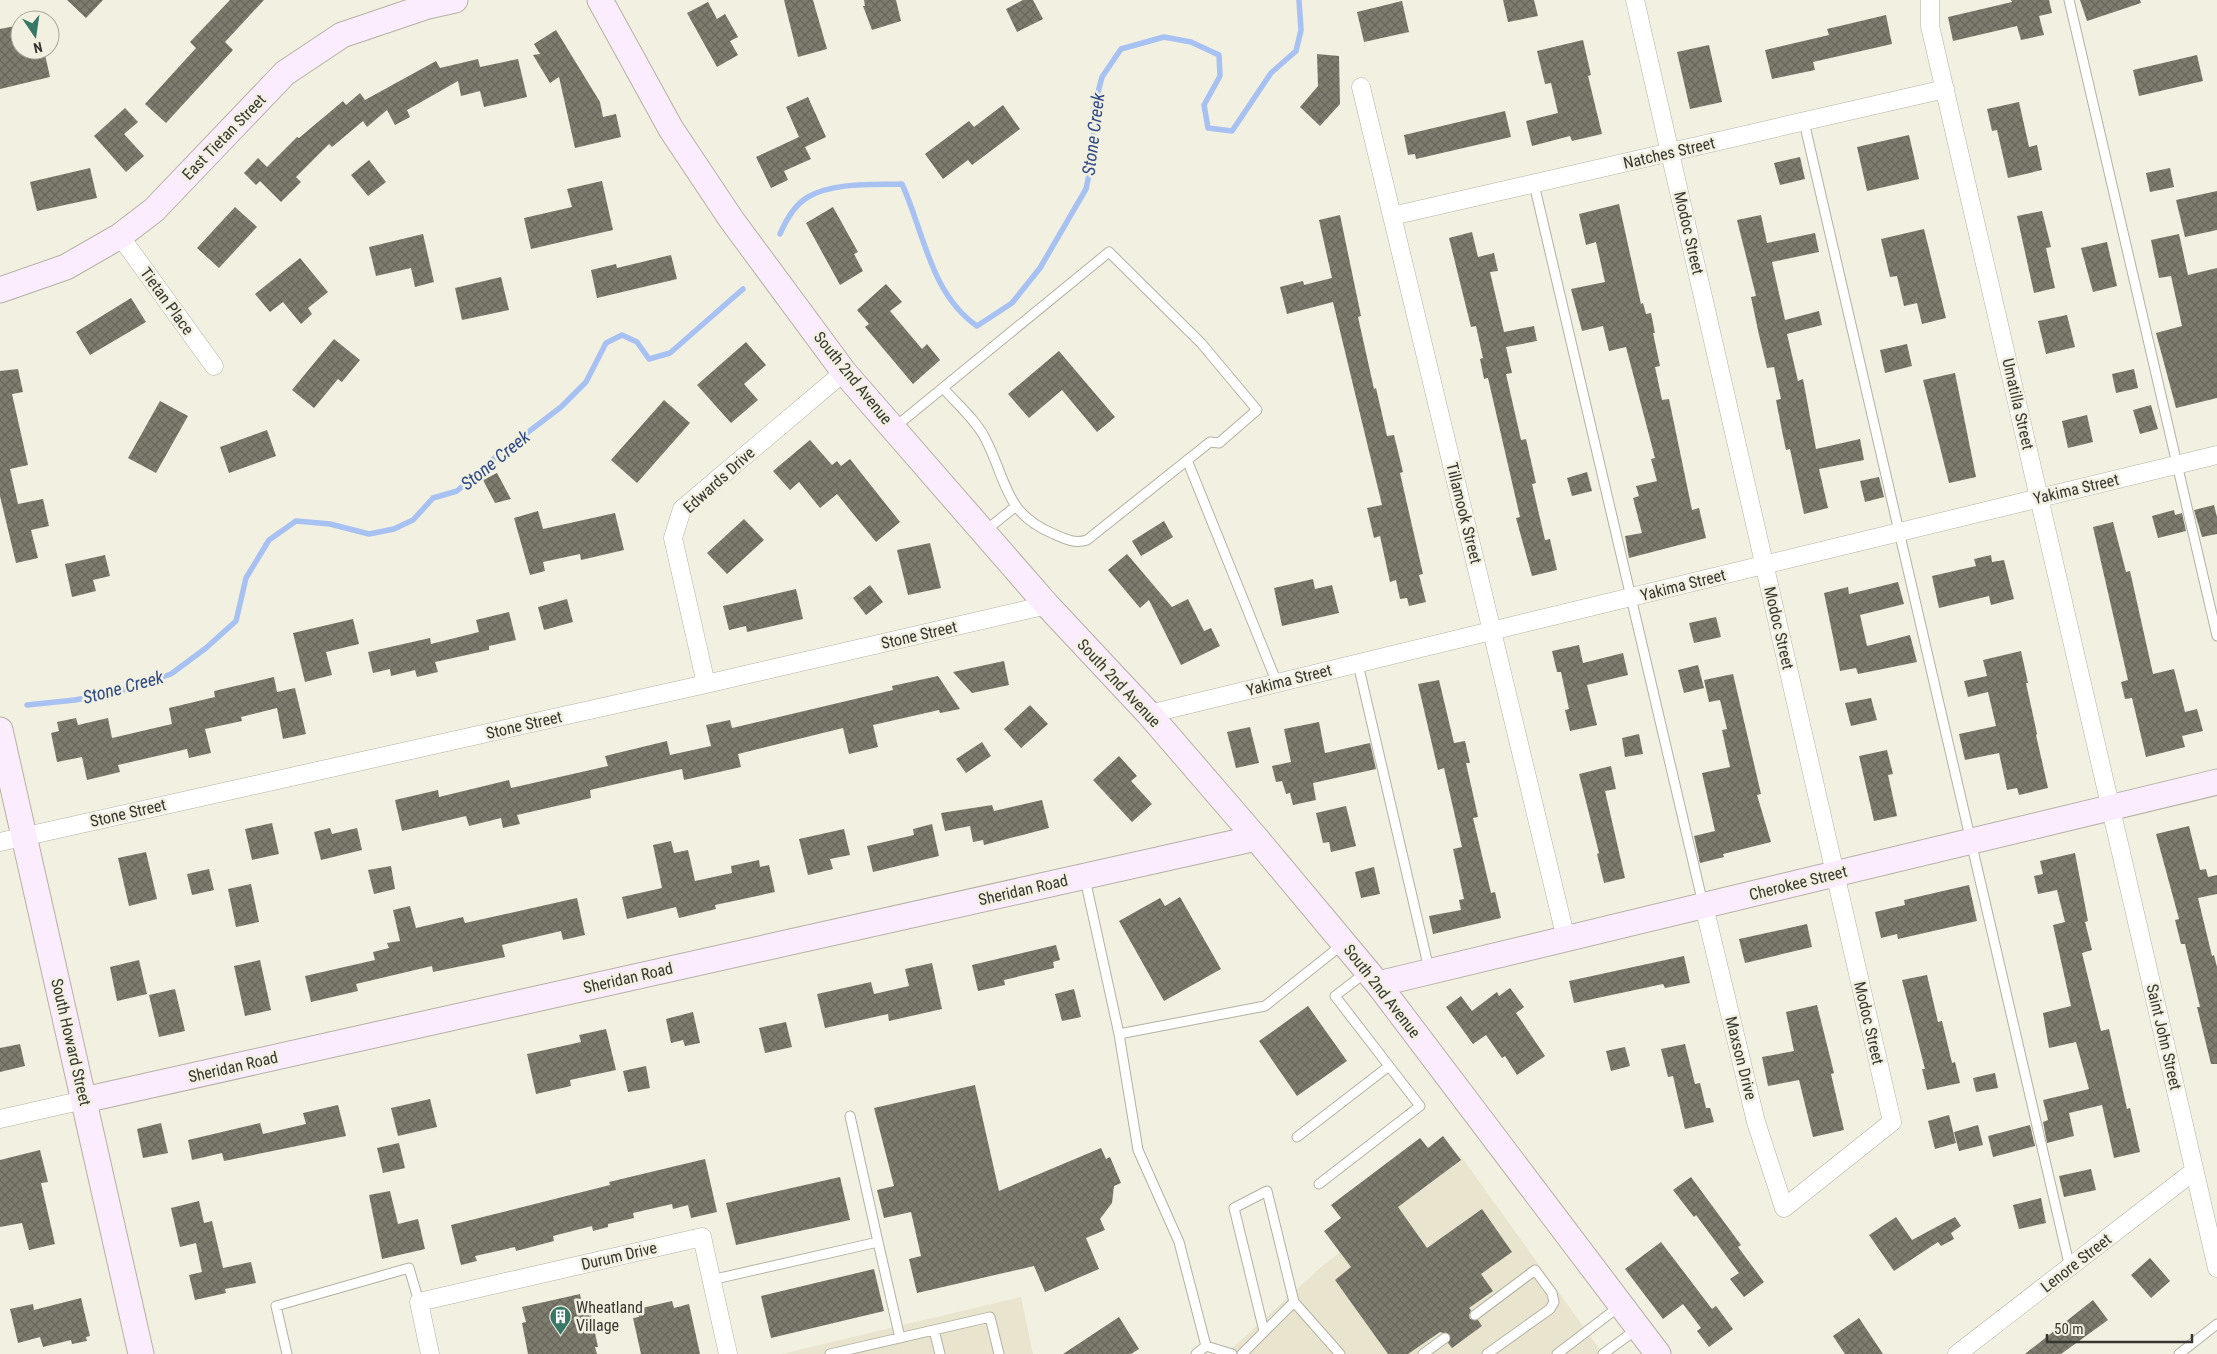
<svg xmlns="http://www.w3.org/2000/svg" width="2217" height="1354" viewBox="0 0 2217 1354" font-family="'Roboto Condensed',sans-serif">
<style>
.built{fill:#e8e4cd}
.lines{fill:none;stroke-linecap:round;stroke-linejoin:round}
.stream{stroke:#a7c1f3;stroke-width:5.5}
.building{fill:url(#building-cross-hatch)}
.lane-casing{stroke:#b3b1a3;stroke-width:11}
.street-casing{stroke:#b3b1a3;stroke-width:19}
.secondary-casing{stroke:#b3b1a3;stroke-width:27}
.lane{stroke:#fff;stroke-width:9}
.street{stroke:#fff;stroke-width:18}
.secondary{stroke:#fbecfe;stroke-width:25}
.labels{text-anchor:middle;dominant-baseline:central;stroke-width:5;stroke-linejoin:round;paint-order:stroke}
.street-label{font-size:16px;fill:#373630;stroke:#f2f0e1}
.poi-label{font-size:16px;fill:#373630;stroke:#f2f0e1;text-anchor:start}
.water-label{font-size:18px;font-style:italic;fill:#2d4a87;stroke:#f2f0e1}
</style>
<defs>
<pattern id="building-cross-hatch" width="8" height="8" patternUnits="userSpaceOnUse" patternTransform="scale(1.25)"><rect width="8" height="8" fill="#7e7c6e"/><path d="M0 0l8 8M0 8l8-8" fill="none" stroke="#68665b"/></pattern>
</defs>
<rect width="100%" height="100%" fill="#f2f0e1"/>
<!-- built -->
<path class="built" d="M1460,1155L1603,1354H1226L1319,1269Z
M1021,1297L1033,1354H782L903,1325Z"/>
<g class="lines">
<!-- stream -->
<path class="stream" d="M780,234C786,220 794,205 808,197C834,182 873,185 902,184C924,232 930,293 977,326L1012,303L1040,268L1086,189L1094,151L1093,111L1102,77L1121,49L1164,37L1191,42L1219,55L1220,76L1204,105L1208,128L1232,131L1271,73L1296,51L1301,30L1299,0
M27,705L75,700L124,690L171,674L206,648L236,621L246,578L269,540L296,521L330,524L369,534L394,529L413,520L433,498L457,491L498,455L561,407L586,382L606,343L622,335L637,342L649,359L670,353L743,289"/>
</g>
<!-- building -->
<path class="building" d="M67,0H103L86,18Z
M230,0H264L225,42L233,50L166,123L145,104L196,48L190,42Z
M784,0H813L827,49L798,57Z
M864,0H896L901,21L872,30L863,6H865Z
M1023,0H1033L1043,19L1017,32L1006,9Z
M1503,0H1534L1538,16L1508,22Z
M2011,0H2049L2052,13L2039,16L2044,35L2021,40L2017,26L1953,41L1948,17L2012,2Z
M2080,0H2140L2141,3L2087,21Z
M1402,1L1409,32L1364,42L1357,12Z
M708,2L717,19L725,14L738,37L730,41L738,55L717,67L687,13Z
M1886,15L1892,44L1813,62L1815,70L1772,79L1765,50L1829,35L1827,29Z
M20,25V50H44L50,77L0,89V29Z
M556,30L600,102L603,117L616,114L621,137L575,148L559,77L550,83L533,55L540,54L534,44Z
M1583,40L1591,75L1588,76L1602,134L1572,141L1570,136L1532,146L1526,121L1558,113L1551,83L1545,84L1537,51Z
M1709,45L1722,102L1690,109L1677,52Z
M1317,54L1339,56L1340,104L1320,126L1300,107L1318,86Z
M2197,55L2203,81L2139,96L2133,70Z
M478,59L480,67L518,59L527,97L484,107L480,91L461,96L458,81L407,110L410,117L395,125L387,110L367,127L363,121L332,147L329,144L296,177L301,182L281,202L260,181L256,185L244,173L258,158L267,167L297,137L299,138L343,101L346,105L360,93L365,100L436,61L440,68Z
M808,97L826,137L805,147L811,159L784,171L788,180L771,188L756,157L799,137L786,107Z
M2019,102L2029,147L2037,145L2042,170L2008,178L1997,130L1992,131L1987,109Z
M1003,105L1020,129L972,165L968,160L943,179L925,154L969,121L974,127Z
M125,108L138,122L124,134L144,156L126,172L94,136Z
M1505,111L1511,137L1416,159L1415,154L1408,155L1404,135Z
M1909,135L1919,179L1867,191L1857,147Z
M1800,157L1805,179L1780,185L1774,163Z
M369,160L386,182L368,196L351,175Z
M90,168L97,198L37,211L30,182Z
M2170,168L2174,187L2150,192L2146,173Z
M602,181L613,230L531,249L524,218L572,207L567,189Z
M2217,191V230L2185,237L2176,200Z
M1619,204L1641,304L1643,303L1646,314L1651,313L1655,333H1653L1660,366L1655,367L1662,400L1669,399L1692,510L1699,508L1706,538L1629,558L1625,536L1642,533L1633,498L1639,496L1636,486L1657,481L1651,459L1655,458L1626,347L1609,351L1603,326L1582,331L1571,289L1605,282L1596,242L1586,245L1579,214Z
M235,207L257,227L219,268L197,248Z
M833,207L858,252L854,254L863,271L840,285L806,223Z
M2042,211L2051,247L2046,248L2055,288L2034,293L2017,216Z
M1340,215L1361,316L1358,317L1374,389L1376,388L1387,436L1394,435L1403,472L1400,473L1423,574L1419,575L1426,602L1409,606L1407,598L1400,599L1396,580L1390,582L1380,536L1374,538L1367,508L1382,505L1333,302L1287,314L1280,287L1303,281L1304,285L1332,278L1319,220Z
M1761,215L1767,243L1815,233L1819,252L1772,262L1785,320L1819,311L1822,325L1787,334L1798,381L1803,379L1816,449L1860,439L1864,460L1819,469L1828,508L1804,514L1790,449L1786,450L1782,431L1776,400L1781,399L1774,367L1767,368L1759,335L1751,297L1756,296L1737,220Z
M1924,229L1946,318L1922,324L1917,303L1904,306L1897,276L1890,277L1881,239Z
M1472,232L1478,257L1494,253L1498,271L1490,272L1504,332L1534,326L1537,341L1506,347L1512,373L1506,374L1521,440L1526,439L1536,483L1532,484L1545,540L1550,539L1557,570L1532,576L1516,518L1520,517L1488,378L1484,379L1480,359L1483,358L1476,326L1471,327L1449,238Z
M423,234L434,282L415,287L411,268L376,276L369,247Z
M2179,234L2188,275L2217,268V398L2176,408L2156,333L2182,326L2171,276L2159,278L2151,240Z
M2107,242L2117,286L2093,292L2081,248Z
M671,255L677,279L597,298L591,270L616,264L617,268Z
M300,258L328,292L308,308L312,314L301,324L283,302L270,312L255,294Z
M501,277L509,310L462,320L455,288Z
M886,284L902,302L890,311L922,349L927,344L940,360L913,384L865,327L869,324L857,310Z
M131,298L146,322L90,355L76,332Z
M2067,315L2075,347L2046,354L2038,321Z
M334,339L360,360L342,382L338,379L314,408L292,390Z
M746,342L766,365L744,384L758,400L731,423L697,385Z
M1907,344L1912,366L1885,373L1880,350Z
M1059,351L1115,417L1097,432L1062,390L1029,418L1008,394Z
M18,369L23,392L12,394L28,465L10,469L18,504L43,499L49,526L31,530L38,558L16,563L0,496V371Z
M2134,369L2138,388L2116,393L2112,374Z
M1955,373L1976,477L1949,483L1923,380Z
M664,400L690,423L637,483L611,460Z
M160,401L188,416L156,473L128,458Z
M2151,405L2158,429L2140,434L2133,410Z
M2087,415L2093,442L2068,448L2062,421Z
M267,430L276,456L229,473L220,447Z
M810,440L832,465L837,461L841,466L850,459L900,522L876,542L837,494L820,508L799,482L790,490L773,471Z
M1587,472L1592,491L1572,496L1567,478Z
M497,473L511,499L495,503L483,480Z
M1879,477L1884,497L1865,502L1860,481Z
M2214,505L2217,517V534L2202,537L2194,510Z
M2174,510L2175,515L2182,513L2186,531L2158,538L2152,516Z
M538,511L543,529L615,513L624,550L581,560L580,554L543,562L545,571L530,575L514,518Z
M744,519L764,540L727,574L707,553Z
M1164,521L1173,537L1141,556L1132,541Z
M2113,522L2126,572L2130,571L2153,674L2174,669L2185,712L2197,709L2203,731L2182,736L2185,747L2146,757L2132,698L2125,699L2121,682L2128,680L2093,527Z
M930,543L941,588L908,595L897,550Z
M1127,554L1172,607L1188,599L1204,631L1211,628L1220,646L1181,665L1149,600L1140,608L1108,570Z
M105,555L110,576L93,580L96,591L72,597L65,564Z
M1991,555L1992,562L2004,560L2014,599L1991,605L1989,596L1939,608L1932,576L1976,566L1974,559Z
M1313,579L1315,589L1332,585L1339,613L1282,626L1274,588Z
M1898,582L1904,604L1860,615L1867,646L1910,635L1917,662L1858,674L1856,668L1840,671L1824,593L1848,587L1849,594Z
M870,585L883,602L866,615L853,598Z
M796,589L803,619L747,632L746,626L729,630L723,606Z
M567,599L573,622L544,630L538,607Z
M509,612L516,640L489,646V650L435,662L438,672L417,677L415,670L391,676L390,669L373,673L368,652L430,638L431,644L479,632L476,620Z
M1716,617L1721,637L1694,643L1689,623Z
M353,619L359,644L326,652L332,675L305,682L293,633Z
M1579,645L1583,663L1623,653L1628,675L1587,685L1597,725L1570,731L1565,710L1569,709L1561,672H1557L1552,651Z
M2021,651L2028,683H2026L2037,734L2036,735L2048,788L2019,795L2017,788L2007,790L1999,753L1965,760L1959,734L1996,726L1988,692L1968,697L1964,681L1987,676L1983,660Z
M1004,661L1009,685L972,693L953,672Z
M1698,665L1704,688L1684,693L1678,670Z
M1733,674L1761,794L1757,795L1771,842L1723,854L1724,857L1700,863L1694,836L1715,831L1702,773L1730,767L1722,730L1727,729L1720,700L1709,702L1704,680Z
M938,676L960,709L940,713L939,710L873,725L878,747L849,754L843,728L738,754L741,767L684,780L682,769L590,790L591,798L517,815L520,824L503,828L501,818L469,826L466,816L402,831L395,800L438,790L439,797L509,780L511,788L608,766L605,756L667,741L670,755L711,746L706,725L730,720L732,728L893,690L892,686Z
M274,677L277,692L295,688L306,734L283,739L277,708L241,717L242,721L205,729L211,753L189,758L187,749L118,765L120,772L87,780L82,757L57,762L51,733L59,731L57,722L76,718L78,725L108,718L112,738L172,724L169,708L215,697L214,691Z
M1439,680L1454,743L1465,741L1470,763H1466L1478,817L1473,818L1491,893L1495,892L1501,918L1433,934L1429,916L1461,910L1459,900L1464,899L1453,849L1462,847L1444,768L1438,770L1418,684Z
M1871,698L1877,720L1851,726L1845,703Z
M1030,705L1048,724L1021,748L1004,729Z
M1319,722L1325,753L1370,743L1376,769L1313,783L1316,800L1293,805L1290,793L1286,794L1282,781L1276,782L1272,766L1291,762L1284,729Z
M1250,727L1259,763L1236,768L1227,732Z
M1639,734L1643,754L1625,757L1622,738Z
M982,742L991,756L966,773L956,759Z
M1887,750L1893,774L1888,775L1897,816L1874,821L1859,756Z
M1119,756L1137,776L1131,781L1152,804L1132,822L1093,780Z
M1611,766L1616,789L1605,791L1625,878L1604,883L1597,854L1599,853L1579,774Z
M1042,800L1049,828L984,845L983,840L973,842L970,826L945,831L941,813L992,805L994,811Z
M1346,806L1356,846L1331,852L1329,842L1323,843L1316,813Z
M272,823L279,854L252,860L245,829Z
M932,824L939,856L873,872L867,846L914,835L913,829Z
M2189,826L2200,870L2206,869L2208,877L2217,875V894L2198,898L2212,956L2214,955L2217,967V1064H2211L2197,1007H2200L2185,944H2181L2175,920L2179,919L2156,834Z
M330,828L332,834L357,828L362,850L321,860L314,832Z
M844,829L850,855L830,859L833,869L808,875L799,839Z
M671,841L674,853L688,850L695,881L732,873L731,866L759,860L760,867L769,865L775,892L715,905L716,909L679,918L676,907L627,919L622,897L662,888L653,845Z
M146,852L157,899L129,906L118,858Z
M2075,853L2088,921L2085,922L2092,950L2082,953L2101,1031L2109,1029L2127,1109L2130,1108L2140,1152L2114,1158L2102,1105L2069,1113L2074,1136L2047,1143L2043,1122L2048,1120L2043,1100L2089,1089L2076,1042L2049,1048L2043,1013L2071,1006L2053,925L2065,922L2057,890L2038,894L2034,876L2043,874L2040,861Z
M391,866L395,889L374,894L368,870Z
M1374,867L1380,894L1361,898L1355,872Z
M209,869L214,890L192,895L187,874Z
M251,884L259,922L236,927L228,889Z
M1969,885L1977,921L1898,939L1897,934L1881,938L1875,912L1905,905L1904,900Z
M1180,897L1221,969L1164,1001L1119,921L1160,898L1165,906Z
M577,898L585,935L563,940L561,931L502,945L505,957L433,972L432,966L356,984L358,991L311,1002L305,976L375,960L373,952L389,948L387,943L400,941L393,910L410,906L416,928L463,917L465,923Z
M1807,924L1812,947L1745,963L1739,939Z
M1056,945L1060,960L1053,962L1054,968L1004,980L1005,985L978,991L972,965Z
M1684,956L1690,983L1665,988L1663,984L1574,1003L1569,981Z
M139,960L147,994L117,1001L110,967Z
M260,960L271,1010L245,1016L234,966Z
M932,963L942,1009L889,1021L888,1014L825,1028L817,994L871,982L874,994L909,986L905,969Z
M1927,975L1938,1022L1942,1021L1952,1063L1955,1062L1960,1083L1927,1090L1922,1069H1925L1902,980Z
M1510,988L1524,1007L1516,1013L1545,1056L1517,1075L1505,1056L1502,1058L1486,1035L1473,1044L1446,1007L1461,996L1472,1011L1497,992L1499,996Z
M175,989L185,1031L159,1037L149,995Z
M1074,989L1081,1017L1062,1021L1055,994Z
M1817,1005L1834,1073L1831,1074L1844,1130L1813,1137L1799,1080L1768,1086L1762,1057L1794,1051L1786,1012Z
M1308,1006L1347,1061L1297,1096L1259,1041Z
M693,1012L700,1043L685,1046L683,1040L671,1043L666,1019Z
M786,1022L792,1047L765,1053L759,1028Z
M606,1029L616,1070L570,1080L571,1086L536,1094L527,1054L581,1042L579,1035Z
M20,1044L25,1066L0,1072V1048Z
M1685,1044L1695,1084L1700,1083L1706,1108H1710L1714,1122L1685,1129L1673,1076L1668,1077L1661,1049Z
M1625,1047L1630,1066L1611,1071L1606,1051Z
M646,1066L650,1088L628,1092L623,1071Z
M1995,1073L1998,1088L1976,1092L1973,1078Z
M975,1085L999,1191L1101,1148L1106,1159L1110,1157L1121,1183L1114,1186L1112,1203L1100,1219L1105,1230L1086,1238L1099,1269L1045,1292L1034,1266L917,1293L909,1259L921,1256L911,1212L884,1218L877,1190L894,1186L874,1108Z
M430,1099L437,1127L398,1136L391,1108Z
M338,1105L346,1136L224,1161L222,1153L192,1160L188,1140L260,1123L263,1134L306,1124L303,1113Z
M1949,1115L1956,1143L1935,1149L1928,1121Z
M161,1123L168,1153L143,1158L137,1129Z
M1978,1125L1983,1145L1959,1151L1954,1132Z
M2030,1125L2035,1146L1993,1157L1988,1136Z
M1443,1136L1461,1160L1398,1207L1427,1248L1482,1209L1512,1252L1481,1274L1493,1291L1469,1308L1471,1310L1469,1315L1470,1319L1478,1320L1482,1326L1452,1348L1448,1343L1450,1335L1440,1332L1408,1354H1388L1335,1280L1351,1267L1324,1231L1341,1218L1331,1205L1420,1138L1428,1148Z
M399,1143L405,1168L383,1173L377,1148Z
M40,1150L48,1182L41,1183L55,1244L29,1250L22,1223L0,1227V1160Z
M705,1159L717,1212L691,1218L688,1205L673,1209L672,1204L633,1213L634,1218L608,1224V1227L593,1231L592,1226L553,1236L554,1241L516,1251L515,1247L475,1256L477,1261L461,1265L451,1225L610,1185L609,1182Z
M2091,1169L2096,1190L2064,1197L2059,1176Z
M840,1177L850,1220L736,1245L726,1203Z
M1691,1177L1741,1245L1738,1247L1764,1282L1744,1297L1730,1279L1739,1273L1696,1215L1694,1217L1673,1190Z
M390,1191L398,1224L418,1219L425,1249L382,1259L369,1195Z
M2041,1198L2046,1223L2019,1229L2013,1205Z
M199,1201L204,1223L212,1221L223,1268L251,1262L256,1283L225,1289L226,1293L195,1300L189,1275L202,1272L196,1243L180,1247L171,1208Z
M1896,1217L1912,1240L1955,1217L1961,1226L1951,1233L1954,1239L1941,1246L1938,1242L1894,1271L1869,1235Z
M1661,1242L1712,1309L1716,1306L1733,1329L1709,1347L1697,1331L1701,1328L1683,1304L1663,1319L1625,1269Z
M2150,1258L2170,1281L2151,1298L2131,1275Z
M874,1269L884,1311L771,1338L761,1296Z
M580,1294L584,1312L590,1310L598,1347H595L597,1354H528L522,1323L526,1322L522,1307Z
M81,1298L90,1336L86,1337L87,1341L72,1344L71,1340L43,1347L40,1337L18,1343L10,1309L33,1304L34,1310Z
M2093,1300L2108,1320L2061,1354H2025Z
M672,1301L674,1308L689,1304L700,1354H641L633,1318L639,1317L638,1309Z
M1119,1317L1139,1349L1131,1354H1063Z
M1859,1318L1883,1354H1845L1833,1336Z"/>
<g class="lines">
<defs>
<path id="lane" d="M2069,0L2217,636
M1804,122L2070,1268
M1534,184L1703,904
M895,427L1109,252L1201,343L1257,410L1219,443L1210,442L1087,540C1075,544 1065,539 1054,534C1004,514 1007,480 985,438C976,420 956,403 943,388
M1187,460L1277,683
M985,531L1016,506
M1358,664L1429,969
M1085,879L1119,1034L1265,1006L1343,944
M1119,1034L1138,1150L1179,1242L1206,1346L1232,1354
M1297,1137L1389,1066L1335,996L1365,973
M1319,1184L1420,1106L1389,1066
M878,1242L900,1338
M711,1280L878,1242L850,1116
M1475,1315L1535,1270L1552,1293L1554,1302L1550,1309L1487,1354
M934,1330L940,1354
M1264,1331L1234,1208L1267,1191L1294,1302L1340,1354
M287,1354L276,1306L409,1268L419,1302
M830,1354L990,1317L999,1354
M1196,1354L1206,1346
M1242,1354L1294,1302
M1423,1354L1445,1338
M1557,1354L1621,1305
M1603,1354L1637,1329
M2179,1354L2217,1324"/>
<path id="street" d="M1635,0L1892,1122L1784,1208L1756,1122L1704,906
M1930,0V26L2217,1268
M1361,87L1566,939
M1392,216L1945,89
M120,236L214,366
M706,684L673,538L682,509L844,372
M1149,714L2217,455
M0,842L706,684L1047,605
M0,1119L84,1100
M430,1354L419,1302L702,1237L728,1354
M1957,1354L2194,1171"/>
<path id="secondary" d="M600,0L671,129L731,219L844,372L1047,605L1149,714L1256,838L1378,984L1658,1354
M0,290L66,267L120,236L154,210L285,73L342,35L428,6L455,0
M0,730L141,1354
M1378,984L2217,782
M84,1100L1256,838"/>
</defs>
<!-- lane casing -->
<use href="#lane" class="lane-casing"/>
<!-- street casing -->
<use href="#street" class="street-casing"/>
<!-- secondary casing -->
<use href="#secondary" class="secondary-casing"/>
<!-- lane -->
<use href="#lane" class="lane"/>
<!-- street -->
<use href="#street" class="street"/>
<!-- secondary -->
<use href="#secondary" class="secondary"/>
</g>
<!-- icons -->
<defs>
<symbol id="building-pin" viewBox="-11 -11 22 30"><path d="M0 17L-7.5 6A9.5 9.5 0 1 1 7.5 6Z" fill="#377765" stroke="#f2f0e1"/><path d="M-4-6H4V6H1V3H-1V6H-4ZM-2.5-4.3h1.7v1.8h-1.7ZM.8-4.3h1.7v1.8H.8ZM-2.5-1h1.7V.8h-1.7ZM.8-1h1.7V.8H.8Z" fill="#fff"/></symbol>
</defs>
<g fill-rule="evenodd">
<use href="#building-pin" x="548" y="1304" width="25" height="34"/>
</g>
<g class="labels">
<!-- street labels -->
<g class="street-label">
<text transform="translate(224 137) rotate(-46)">East Tietan Street</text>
<text transform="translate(1669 153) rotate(-13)">Natches Street</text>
<text transform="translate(1689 233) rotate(77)">Modoc Street</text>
<text transform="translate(167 301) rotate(54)">Tietan Place</text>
<text transform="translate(853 378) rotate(51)">South 2nd Avenue</text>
<text transform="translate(2018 404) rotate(77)">Umatilla Street</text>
<text transform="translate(719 480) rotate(-42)">Edwards Drive</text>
<text transform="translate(2076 489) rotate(-13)">Yakima Street</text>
<text transform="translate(1464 513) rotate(76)">Tillamook Street</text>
<text transform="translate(1683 585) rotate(-14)">Yakima Street</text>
<text transform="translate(1779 628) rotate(77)">Modoc Street</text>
<text transform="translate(919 635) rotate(-13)">Stone Street</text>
<text transform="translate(1289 680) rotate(-14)">Yakima Street</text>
<text transform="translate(1119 683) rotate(47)">South 2nd Avenue</text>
<text transform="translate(524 725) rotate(-13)">Stone Street</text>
<text transform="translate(128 813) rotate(-13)">Stone Street</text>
<text transform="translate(1798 883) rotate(-14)">Cherokee Street</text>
<text transform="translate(1023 890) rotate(-13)">Sheridan Road</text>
<text transform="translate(628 978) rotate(-13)">Sheridan Road</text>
<text transform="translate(1382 991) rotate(52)">South 2nd Avenue</text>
<text transform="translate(1869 1023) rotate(77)">Modoc Street</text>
<text transform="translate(2164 1037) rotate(77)">Saint John Street</text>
<text transform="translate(71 1042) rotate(77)">South Howard Street</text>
<text transform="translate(1741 1058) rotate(76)">Maxson Drive</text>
<text transform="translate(233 1067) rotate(-13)">Sheridan Road</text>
<text transform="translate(619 1256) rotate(-13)">Durum Drive</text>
<text transform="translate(2076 1263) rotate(-38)">Lenore Street</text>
</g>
<!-- poi labels -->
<g class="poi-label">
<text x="576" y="1307">Wheatland<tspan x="576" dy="18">Village</tspan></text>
</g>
<!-- water labels -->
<g class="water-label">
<text transform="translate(1093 134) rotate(-83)">Stone Creek</text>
<text transform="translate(495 460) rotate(-39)">Stone Creek</text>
<text transform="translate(123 687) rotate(-15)">Stone Creek</text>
</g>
</g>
<!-- north arrow -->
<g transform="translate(35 35) rotate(167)"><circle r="24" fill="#f2f0e1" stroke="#a7a69a"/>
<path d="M0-4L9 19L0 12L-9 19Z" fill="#377765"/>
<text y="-8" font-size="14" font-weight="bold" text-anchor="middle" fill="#373630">N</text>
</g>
<!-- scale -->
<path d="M2047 1334v8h145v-8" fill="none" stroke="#373630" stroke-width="2.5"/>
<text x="2054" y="1334" font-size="15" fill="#373630" stroke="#f2f0e1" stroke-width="4" paint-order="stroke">50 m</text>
</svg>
